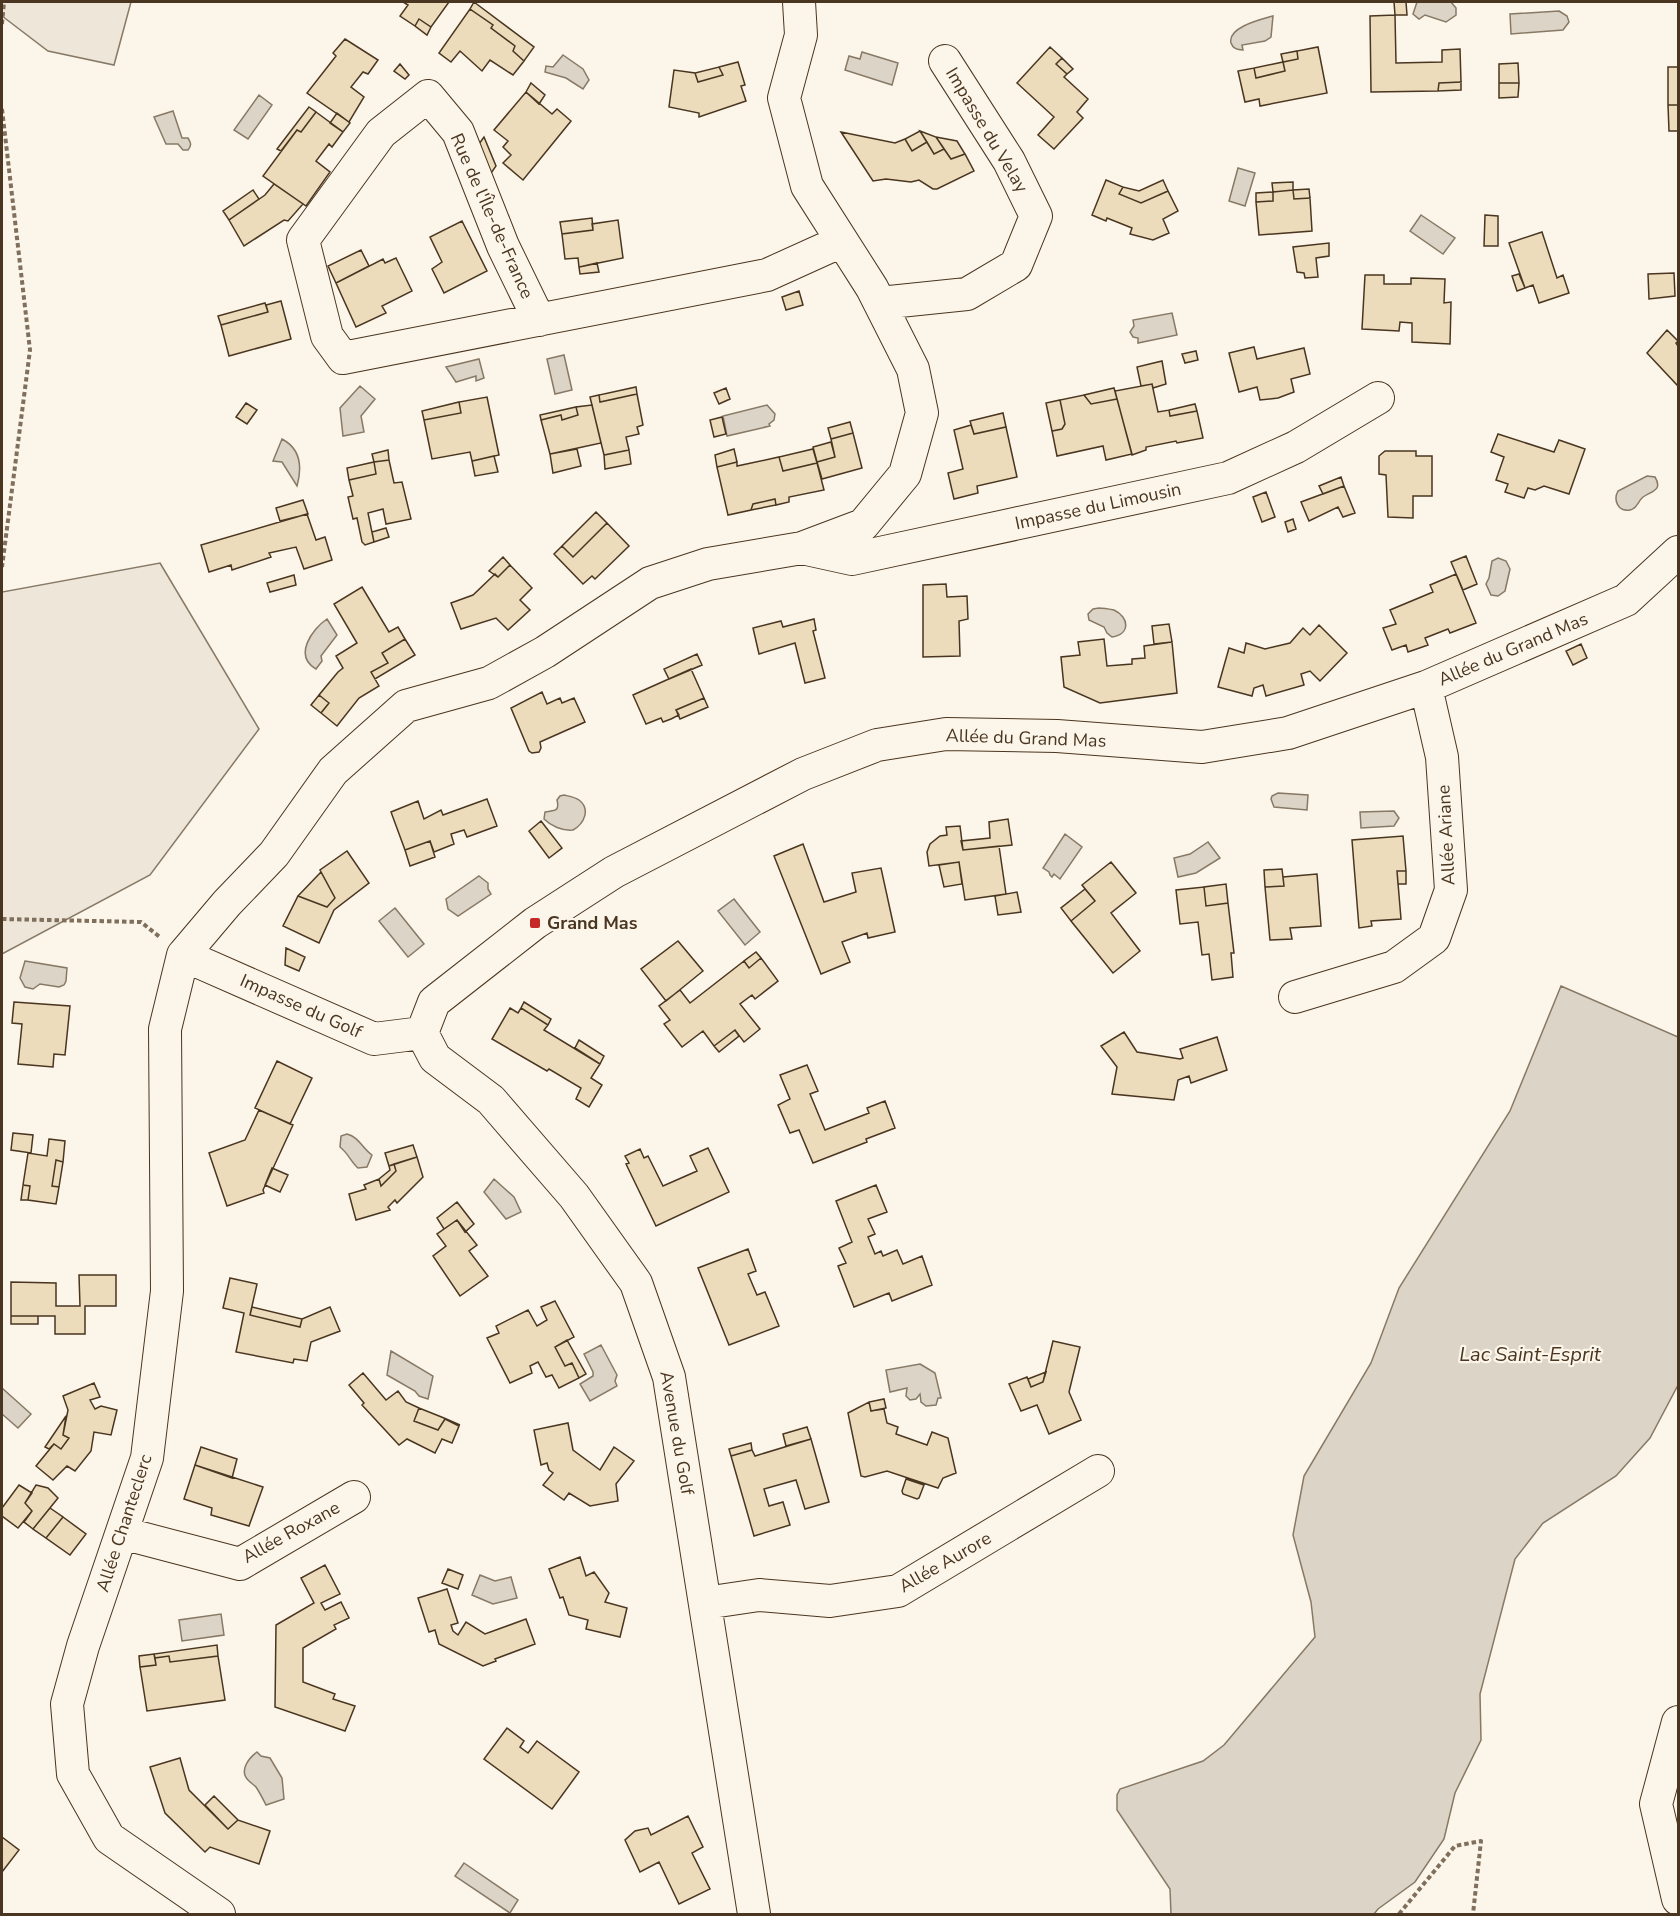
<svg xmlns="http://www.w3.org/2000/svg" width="1680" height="1916" viewBox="0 0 1680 1916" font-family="'Nunito Sans',sans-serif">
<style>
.green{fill:#ede6d9;stroke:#887966;stroke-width:1.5}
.water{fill:#dcd4c6;stroke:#887966;stroke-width:1.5}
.building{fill:#ecdcbc;stroke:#4a3520;stroke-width:1.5}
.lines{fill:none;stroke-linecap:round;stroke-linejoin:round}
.minor-casing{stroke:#4a3520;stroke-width:34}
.path{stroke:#7f6f5c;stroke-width:4;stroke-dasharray:4.5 3;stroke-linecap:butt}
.minor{stroke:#fbf6e9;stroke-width:32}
.poi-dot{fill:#c62828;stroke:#fbf6e9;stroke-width:2}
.labels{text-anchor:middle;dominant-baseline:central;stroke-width:4.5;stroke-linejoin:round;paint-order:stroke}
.street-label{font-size:18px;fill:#4a3520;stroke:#fbf6e9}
.poi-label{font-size:18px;font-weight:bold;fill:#4a3520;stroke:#fbf6e9;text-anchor:start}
.water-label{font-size:20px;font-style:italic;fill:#4a3520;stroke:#fbf6e9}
</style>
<rect width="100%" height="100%" fill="#fbf6e9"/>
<!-- green -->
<path class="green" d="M2,2H131L114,65L48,51L2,16Z
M160,563L259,729L150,875L2,954V592Z"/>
<!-- water -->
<path class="water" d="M1417,2H1451L1456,8V15L1446,22L1425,15L1419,19L1413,14Z
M1559,11L1567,16L1569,22L1563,30L1511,34L1510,14Z
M1273,16L1271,37L1265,41L1242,45L1243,50C1238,50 1233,49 1231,43C1227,27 1263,19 1273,16Z
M862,52L898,63L892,85L845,70L849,56L860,59Z
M563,55L583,69L589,80L583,89L566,78L545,72L546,66L553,67Z
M259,95L272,105L248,139L234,130Z
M173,111L182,138H188C191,143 192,145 188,150H183L178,144H166L154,117Z
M1238,168L1255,173L1245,206L1229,201Z
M1421,215L1455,238L1443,254L1410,231Z
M1172,313L1177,335L1138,343V338L1133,337L1130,332L1134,326L1133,320Z
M564,355L572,390L555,394L547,359Z
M479,359L484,378L476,381V376L456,382L446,367Z
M360,386L375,399L361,416L364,432L343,436L340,408Z
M767,405L775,414L774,420L769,424L770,426L727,436L723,416Z
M282,439C301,449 302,468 297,486L282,462L273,461Z
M1647,476L1655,477C1663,490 1652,491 1643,497C1638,501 1637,509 1630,510C1618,512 1613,500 1618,491Z
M1498,558L1506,561L1510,569L1505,591L1498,596L1491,595L1486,584L1489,578L1492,561Z
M1099,608C1103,608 1109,609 1114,610C1129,617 1131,634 1112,637L1107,633L1104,627L1089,620L1088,614L1093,609Z
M327,619L337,635L321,656L322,661L316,669C293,656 312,629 327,619Z
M1278,793L1308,795L1307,810L1274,807L1271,799L1272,796Z
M564,795C568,796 575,797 579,800C591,809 584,824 573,830C562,831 551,826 544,819L545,812C554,810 560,812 557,800L560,796Z
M1394,811L1399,818L1394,826L1361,828L1360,812Z
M1065,834L1082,847L1060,879L1054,874L1052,877L1050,875L1049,872L1043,868Z
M1208,842L1220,858L1196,873L1178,877L1174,858L1190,854Z
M479,876L488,883V889L491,894L458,916L448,909L446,899Z
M734,899L760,932L745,945L718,911Z
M395,908L424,944L408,957L379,921Z
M25,961L67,968L66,981L64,985L59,987L40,984L33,989L25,987L20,978Z
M1561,986L1678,1037V1385L1650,1438L1616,1476L1543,1523L1515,1559L1480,1694L1481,1740L1455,1793L1444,1839L1415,1882L1378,1909L1374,1914H1171L1170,1889L1117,1810V1795L1120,1789L1203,1761L1224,1745L1315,1637L1311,1602L1293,1535L1304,1476L1371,1363L1399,1288L1510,1111Z
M347,1134C359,1137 362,1148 372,1155L367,1167L358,1168C351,1162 348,1153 340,1147L341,1136Z
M494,1179L514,1197L521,1212L506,1219L484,1192Z
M601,1345L617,1375L615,1381L617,1386L590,1401L580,1384L593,1376V1372L584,1354Z
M391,1351L433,1376L428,1399L419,1396L415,1391L387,1375Z
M920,1364L935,1373L941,1398H938L936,1405L926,1406L921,1402L920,1394L916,1399L910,1400L906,1396L907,1388L890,1392L886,1370Z
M2,1388L31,1414L18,1428L2,1414Z
M480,1575L495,1581L511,1577L517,1598L493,1604L472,1595Z
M221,1614L224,1635L182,1641L179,1620Z
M257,1752L261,1756L270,1758L282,1778L284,1799L266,1805C263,1799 260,1793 256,1787C254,1785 251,1783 249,1781C238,1771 249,1758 257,1752Z
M464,1863L518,1900L510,1913L455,1876Z"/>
<!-- building -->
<path class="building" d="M403,2H449L431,27L419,19L415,26L400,16L408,5Z
M474,2L534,47L524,61L513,51L515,46L491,28L493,25L470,9Z
M1394,2H1406L1407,15H1395Z
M470,9L493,25L491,28L515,46L513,51L524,61L513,75L490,60L482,71L460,51L451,62L439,53Z
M1395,15L1396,63L1442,62V50L1460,49L1461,82L1439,83L1438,91L1371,92L1370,16Z
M419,19L431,27L427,35L415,26Z
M345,39L378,60L368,74L363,72L351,87L364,97L349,122L307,93L336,56L333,53Z
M1050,47L1062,58L1056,64L1067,74L1064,77L1088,99L1077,112L1083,118L1054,149L1038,135L1054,117L1017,83Z
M1318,47L1327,93L1260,106L1259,99L1245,102L1238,71L1254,68L1256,78L1285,71L1283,62L1298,59L1297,51Z
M1297,51L1298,59L1283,62L1281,54Z
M1062,58L1073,69L1067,74L1056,64Z
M738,62L745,85L741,86L746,101L699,117V113L669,107L674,70L695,73L698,82L723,75L719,67Z
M1283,62L1285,71L1256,78L1254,68Z
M1518,63L1519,83H1499V64Z
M400,64L409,75L405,79L394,71Z
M719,67L723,75L698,82L695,73Z
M1668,67H1678V105H1668Z
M1461,82V90L1438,91L1439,83Z
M531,83L545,95L539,104L526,92Z
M1499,83H1519L1518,97L1499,98Z
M526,92L552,114L557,109L571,121L523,180L503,163L511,155L503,147L508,141L494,130Z
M1668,105H1678V131H1669Z
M309,107L316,112L301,132L297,130L281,151L277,149Z
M316,112L343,132L332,147L329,144L316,161L330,172L306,206L263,176L297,130L301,132Z
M337,113L350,123L343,132L330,123Z
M920,131L927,142L912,151L905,139Z
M920,131L936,137L944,149L934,154Z
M841,132L895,143L905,139L912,151L927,142L934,154L944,149L951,159L965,154L974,171L937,189H933L919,180L911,182L886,179L873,181Z
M484,137L496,166L489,176L476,148Z
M936,137L957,141L965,154L951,159Z
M1106,180L1123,187L1119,194L1141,203L1168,191L1178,211L1163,219L1169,233L1153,240L1130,234L1132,228L1107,218L1106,221L1092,215Z
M1163,180L1168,191L1141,203L1119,194L1123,187L1139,191Z
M1293,182V190L1273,192L1272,183Z
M274,184L303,204L288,221L284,220L244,246L229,220L265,195Z
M1309,189L1310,198L1294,199L1293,190Z
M253,190L259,199L229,220L223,211Z
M1293,190L1294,199L1310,198L1312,231L1259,235L1256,202L1273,201V192Z
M1273,192V201L1256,202V193Z
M1485,215L1498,216V246H1484Z
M592,218L593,230L562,234L560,222Z
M618,220L623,258L579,267L578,258L565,259L562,234L593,230L592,224Z
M462,221L487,271L444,293L432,269L442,262L430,237Z
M1542,232L1557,278L1563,275L1569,293L1539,303L1533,285L1525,288L1509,243Z
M1329,243V256L1316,258L1318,277L1305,278L1304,273L1297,272L1293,247Z
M361,250L369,266L336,283L328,266Z
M396,258L412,291L382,306L386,313L356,327L336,283L383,259L385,263Z
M597,263L599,272L580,274L579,267Z
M1674,273L1675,296L1649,299L1648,274Z
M1519,274L1525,288L1517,291L1512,276Z
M1365,275H1384V284H1411V278L1445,279L1444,303L1451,302L1450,344L1412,342V323L1400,322L1399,331L1362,329Z
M799,291L803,305L786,310L782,297Z
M281,301L291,339L229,356L221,325L268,312L266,305Z
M265,303L268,312L221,325L218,316Z
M1667,330L1678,341L1676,343L1678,346V386L1647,353Z
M1254,347L1257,359L1304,348L1310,374L1291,379L1294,392L1278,398L1260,400L1257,387L1239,392L1229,353Z
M1196,351L1198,360L1185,363L1182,354Z
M1162,361L1166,384L1153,388L1152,384L1141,386L1137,367Z
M1152,384L1158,412L1169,410L1170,416L1197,411L1203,438L1177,443L1176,441L1146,447V450L1132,455L1115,391Z
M636,387L637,394L600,402L599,395Z
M726,388L730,399L719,404L714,393Z
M1114,388L1117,399L1091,404L1084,395Z
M637,394L643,425L637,427L639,434L626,437L629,450L604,455L590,397L599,395L600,402Z
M1084,395L1091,404L1117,399L1132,454L1106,460L1103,446L1057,456L1052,431L1062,429L1065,424L1060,400Z
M487,397L499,455L472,461L470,452L432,459L424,420L461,413L459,402Z
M1060,400L1065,424L1062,429L1052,431L1046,403Z
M459,402L461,413L424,420L422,411Z
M246,403L257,410L247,424L236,417Z
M1195,404L1197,411L1170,416L1169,410Z
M592,405L601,443L550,454L541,420L561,415L562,420L578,415L576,407Z
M576,407L578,415L562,420L561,415L541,420L540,415Z
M1003,413L1006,427L974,434L970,421Z
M722,417L726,434L714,437L710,420Z
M850,422L853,433L831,439L828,428Z
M971,425L974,434L1006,427L1017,477L977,486L978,493L954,499L948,473L963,469L954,430Z
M853,433L862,468L822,479L817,462L835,457L831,439Z
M1498,434L1554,452L1559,440L1585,449L1569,494L1544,486L1535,490L1528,488L1524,498L1505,492L1508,484L1496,480L1504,457L1491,452Z
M831,442L835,457L817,462L813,447Z
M577,449L581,466L553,473L550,454Z
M734,449L737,462L717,467L715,455Z
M813,449L817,463L783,471L779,457Z
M388,450L389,460L374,462L372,454Z
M629,450L631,464L605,469L604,455Z
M1385,451H1416V456H1432V496H1413V518L1388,517L1386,475L1379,474V456Z
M494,456L498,472L475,476L472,461Z
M779,457L783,471L817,463L824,490L789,497V502L776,505L775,499L753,504L751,510L728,515L717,467L737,462V466Z
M389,460L394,483L402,482L411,519L386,524L383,509L368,513L374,542L365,545L362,542L357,518L353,519L348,497L353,496L349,480L376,474L374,462Z
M374,462L376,474L349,480L347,468Z
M1341,477L1344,486L1323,494L1319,486Z
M1344,486L1355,513L1343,517L1338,507L1309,521L1301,502Z
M1266,492L1275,517L1262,522L1253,497Z
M775,499L776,505L751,510L753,504Z
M303,500L308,514L280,521L276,508Z
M596,512L607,523L573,557L562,546Z
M307,514L316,540L325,537L332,560L304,569L296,547L269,553L271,557L232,570L231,565L209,572L201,545Z
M1293,519L1296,529L1288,532L1285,522Z
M607,523L629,546L595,579L592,576L583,584L554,554L562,546L573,557Z
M386,528L389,537L374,542L372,532Z
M1466,556L1477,584L1463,590L1451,562Z
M503,557L510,565L498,577L489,571Z
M510,565L532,588L520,600L530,610L508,630L496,618L461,629L451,603L473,595L495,574L498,577Z
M1456,574L1476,623L1450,633L1448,629L1425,638L1428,645L1408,652L1406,645L1392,650L1383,628L1396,624L1390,610L1433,592L1430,585Z
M294,575L296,585L270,592L267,583Z
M946,584L947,597L967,596L968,619L959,621L960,656L923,657V585Z
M362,587L389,632L398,627L405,639L382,653L388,663L371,672L379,686L359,698L337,726L321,713L329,703L319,695L338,672L343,668L336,656L357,643L334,604Z
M814,619L816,630L813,631L825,678L805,683L795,643L759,654L753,628L781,621L783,627Z
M1169,624L1172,642L1154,644L1152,626Z
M1319,625L1347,653L1320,681L1310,671L1301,674L1304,685L1266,696L1263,685L1254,688L1252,696L1218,687L1229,648L1244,653L1246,643L1265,649L1290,643L1303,628L1310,635Z
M405,639L415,655L375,679L371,672L388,663L382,653Z
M1104,639L1107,666L1132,664V659L1145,658L1144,646L1172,642L1177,693L1100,703L1064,687L1061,657L1080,655L1078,642Z
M1581,644L1587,658L1573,665L1566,651Z
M697,654L702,665L669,679L664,669Z
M691,669L704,698L676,710L679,715L671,719L663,722L661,718L646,724L633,695Z
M542,692L547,704L560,698L562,703L574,698L585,722L540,742L541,748L539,752L532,753L529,751L511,708Z
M319,695L329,703L321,713L311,705Z
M704,698L708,707L680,719L676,710Z
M487,799L497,826L467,837L464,830L451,834L454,844L434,852L430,841L405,850L391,812L418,801L424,819L441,810L443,815Z
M1008,819L1012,845L963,850L961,841L990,838L989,822Z
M541,821L562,848L549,858L529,831Z
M960,826L963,850L999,846L1006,894L965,900L959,862L929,866L927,852L930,844L940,836L947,835L946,827Z
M1403,836L1406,871H1397L1401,919L1371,921L1372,926L1359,928L1352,840Z
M430,841L435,857L410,866L405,850Z
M803,844L824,902L856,892L852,873L881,868L895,932L868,938L867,933L842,942L850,962L821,974L774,856Z
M347,851L369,883L334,910L319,943L283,926L298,896L327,907L335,898L320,870Z
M959,862L962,884L944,887L939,865Z
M1111,862L1136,893L1111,913L1140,951L1113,973L1071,921L1095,901L1082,885Z
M1282,869L1284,886L1265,887L1264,870Z
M1397,871H1406V884H1398Z
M321,872L335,898L327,907L298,896Z
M1317,874L1321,926L1290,928L1292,939L1270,940L1265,887L1284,886L1283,877Z
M1226,884L1228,903L1206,906L1204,887Z
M1204,887L1206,906L1228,903L1234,953H1231L1233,977L1212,980L1209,954L1202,955L1198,922L1180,924L1176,890Z
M1085,889L1095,901L1071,921L1061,908Z
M1017,892L1021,912L998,915L995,896Z
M678,941L703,971L666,1001L641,969Z
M286,948L305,957L299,971L285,965Z
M756,952L761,958L749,968L744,961Z
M761,958L778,981L755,999L752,995L740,1004L760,1029L744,1042L735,1030L714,1046L703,1031L682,1047L664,1024L670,1020L659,1006L680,990L690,1003L744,961L749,968Z
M14,1002L70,1006L65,1055L54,1054L53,1067L18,1064L22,1024L12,1023Z
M524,1002L551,1019L548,1025L521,1008Z
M510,1008L518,1013L521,1008L548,1025L544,1030L600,1064L591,1078L602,1085L589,1107L576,1099L581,1088L549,1069L547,1071L492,1039Z
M735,1030L739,1036L719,1052L714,1046Z
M1124,1032L1137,1052L1180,1059L1183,1058L1180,1049L1217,1037L1227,1070L1191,1083L1189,1076L1178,1080L1174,1100L1112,1094L1117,1067L1101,1046Z
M579,1040L604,1056L600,1064L575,1048Z
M277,1061L312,1078L290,1124L255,1108Z
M807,1065L818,1091L810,1094L825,1130L869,1113L867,1108L885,1101L895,1128L866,1139L867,1142L813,1163L799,1130L790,1133L778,1105L790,1099L780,1075Z
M259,1110L293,1125L263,1190L264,1193L227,1206L209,1153L245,1140Z
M13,1133L33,1135L31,1153L11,1150Z
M49,1139L65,1141L63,1162L56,1160L52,1186L59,1187L56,1204L28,1200L30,1186L23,1185L28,1153L47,1156Z
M413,1145L417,1157L389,1166L385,1153Z
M708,1148L729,1192L656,1226L626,1164L629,1163L625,1156L640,1149L644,1158L648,1156L663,1186L697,1171L690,1156Z
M417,1157L423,1177L397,1203L395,1200L388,1207L390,1210L356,1220L349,1194L366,1189L364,1185L379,1179L381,1186L396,1171L394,1164Z
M56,1160L63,1162L59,1187L52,1186Z
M394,1164L396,1171L381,1186L379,1179L390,1170L389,1166Z
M272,1168L288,1175L280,1192L265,1185Z
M23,1185L30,1186L28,1200H21Z
M876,1185L887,1212L868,1219L875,1234L868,1237L875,1254L881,1251L883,1256L897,1250L903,1264L922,1256L932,1285L892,1301L889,1293L854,1307L838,1266L846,1263L839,1248L852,1242L836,1201Z
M457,1202L474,1224L465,1232L457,1220L444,1229L437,1218Z
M457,1220L477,1245L469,1251L488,1276L460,1296L433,1256L446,1246L437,1234Z
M748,1249L756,1271L748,1274L757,1295L765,1292L779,1326L729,1345L698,1268Z
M79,1275H116V1306H85V1334H55V1316H11V1282L56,1283V1306H80Z
M230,1278L257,1284L250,1315L300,1327L302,1319L330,1307L340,1331L311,1342L307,1361L294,1359L293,1363L236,1352L244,1313L223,1308Z
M555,1301L574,1337L555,1347L565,1366L572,1363L579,1378L559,1388L552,1375L546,1377L538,1362L530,1366L532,1373L510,1383L487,1338L499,1333L496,1326L528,1310L537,1326L547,1320L541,1307Z
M252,1307L302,1319L300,1327L250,1315Z
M11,1316H38V1324H11Z
M567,1340L586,1374L579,1378L572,1363L565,1366L555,1347Z
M1053,1341L1080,1347L1069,1392L1081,1420L1049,1434L1037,1405L1021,1411L1009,1384L1027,1377L1031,1387L1043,1382Z
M1046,1372L1043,1382L1031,1387L1028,1379Z
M363,1373L386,1400L398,1391L406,1402L419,1408L414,1421L438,1430L445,1419L459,1426L452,1443L442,1439L435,1453L407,1439L399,1445L362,1405L364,1403L349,1385Z
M94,1383L100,1397L90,1400L95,1409L101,1406L117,1410L111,1435L94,1432L91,1451L75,1471L67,1466L53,1480L36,1466L54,1444L61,1449L69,1438L63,1435L68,1410L63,1396Z
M884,1399L886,1408L871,1411L869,1402Z
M869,1402L871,1411L884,1409L887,1423L898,1427L896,1434L927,1445L932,1432L948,1438L956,1473L943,1478L938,1488L887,1471L865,1477L861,1476L848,1413Z
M419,1408L444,1418L460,1425L445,1419L438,1430L414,1421Z
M66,1416L63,1435L69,1438L61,1449L54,1444L49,1449L45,1447Z
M568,1423L573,1450L600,1470L614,1447L634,1461L616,1484L618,1501L590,1506L569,1493L564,1500L543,1485L553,1473L549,1470L547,1463L541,1465L534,1430Z
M807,1427L811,1439L786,1446L783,1434Z
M811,1439L829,1502L805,1509L796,1480L764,1489L769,1506L783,1502L790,1525L754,1536L731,1456L752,1450L755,1456Z
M751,1443L752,1450L731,1456L729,1449Z
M201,1447L237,1459L232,1478L195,1465Z
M195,1465L263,1487L249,1526L211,1515L212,1508L184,1499Z
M906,1479L924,1485L919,1498L917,1499L903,1494L902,1491Z
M19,1485L32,1493L25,1503L32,1511L18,1528L2,1516V1508Z
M36,1485L48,1488L58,1498L33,1529L24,1522L32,1511L25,1503Z
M50,1508L63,1517L46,1538L33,1529Z
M63,1517L86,1534L70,1555L46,1538Z
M580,1557L586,1576L594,1572L609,1593L605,1602L627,1608L620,1637L586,1629L588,1620L569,1615L563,1597L560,1598L549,1569Z
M325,1565L340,1594L321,1603L325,1610L341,1602L349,1618L334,1625L336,1629L303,1648V1682L335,1694L333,1699L355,1706L345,1731L275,1707L276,1625L314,1603L301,1578Z
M448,1569L463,1575L458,1589L442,1583Z
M447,1589L458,1623L451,1625L453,1631L458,1635L466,1622L485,1634L526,1619L535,1644L495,1659L496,1661L483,1666L439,1644L435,1630L429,1632L418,1598Z
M217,1645L218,1656L170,1662L169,1656L155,1658L154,1654Z
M154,1654L156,1665L140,1667L139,1656Z
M169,1656L170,1662L218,1656L225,1700L147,1711L140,1667L156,1665L155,1658Z
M507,1728L524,1741L520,1747L528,1753L537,1741L579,1772L552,1809L484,1759Z
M180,1758L189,1790L228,1829L238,1820L270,1831L259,1864L210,1847L205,1852L165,1813L150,1767Z
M214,1796L238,1820L228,1829L205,1805Z
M688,1816L703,1847L692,1853L710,1889L679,1904L659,1862L640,1872L625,1840L635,1831L648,1828L651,1835Z
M2,1837L19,1850L2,1872Z"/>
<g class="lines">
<defs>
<path id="minor" d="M880,303L967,294L1016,265L1036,216L1009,161L945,61
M539,320L503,246L458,132L428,96L381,133L303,240L327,336L343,358L767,275L842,241
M802,548L852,559L1228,478L1296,447L1378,398
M183,955L374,1039L422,1033
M1295,997L1394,967L1434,938L1451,890L1442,757L1426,687
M422,1033L434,1002L535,923L614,872L803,774L877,745L946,734L1057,736L1202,747L1288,733L1426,687L1626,600L1678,552
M422,1033L435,1058L491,1100L574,1196L636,1283L669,1377L754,1914
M122,1533L240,1564L354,1497
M705,1603L759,1595L830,1601L898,1591L1098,1471
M1678,1722L1656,1804L1678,1899
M219,1914L109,1838L73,1774L67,1704L83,1646L147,1458L167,1291L165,1029L183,955L227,903L274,854L333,771L406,706L489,683L545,652L650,583L708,564L802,548L863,525L905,474L922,413L913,369L872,288L807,186L784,98L801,35L799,2"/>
</defs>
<!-- minor casing -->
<use href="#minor" class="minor-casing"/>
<!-- path -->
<path class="path" d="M2,24L4,2
M2,109L30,350L2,567
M2,919L141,922L161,938
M1399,1914L1455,1846L1481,1841L1473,1914"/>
<!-- minor -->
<use href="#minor" class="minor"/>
</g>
<!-- markers -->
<rect class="poi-dot" x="529" y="917" width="12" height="12" rx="3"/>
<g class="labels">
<!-- street labels -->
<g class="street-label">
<text transform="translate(987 130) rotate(59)">Impasse du Velay</text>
<text transform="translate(492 216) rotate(66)">Rue de l'Île-de-France</text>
<text transform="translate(1098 506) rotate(-12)">Impasse du Limousin</text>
<text transform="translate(1513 649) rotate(-23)">Allée du Grand Mas</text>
<text transform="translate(1026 738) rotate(2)">Allée du Grand Mas</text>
<text transform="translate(1446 835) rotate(-93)">Allée Ariane</text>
<text transform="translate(301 1006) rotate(24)">Impasse du Golf</text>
<text transform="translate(677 1433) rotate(80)">Avenue du Golf</text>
<text transform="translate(124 1523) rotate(-72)">Allée Chanteclerc</text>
<text transform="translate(291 1532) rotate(-29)">Allée Roxane</text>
<text transform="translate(945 1562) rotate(-30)">Allée Aurore</text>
</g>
<!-- poi labels -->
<g class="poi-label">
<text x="547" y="923">Grand Mas</text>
</g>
<!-- water labels -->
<g class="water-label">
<text x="1530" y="1354">Lac Saint-Esprit</text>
</g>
</g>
<!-- border -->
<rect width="1680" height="1916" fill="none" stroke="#4a3520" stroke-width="6"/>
</svg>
